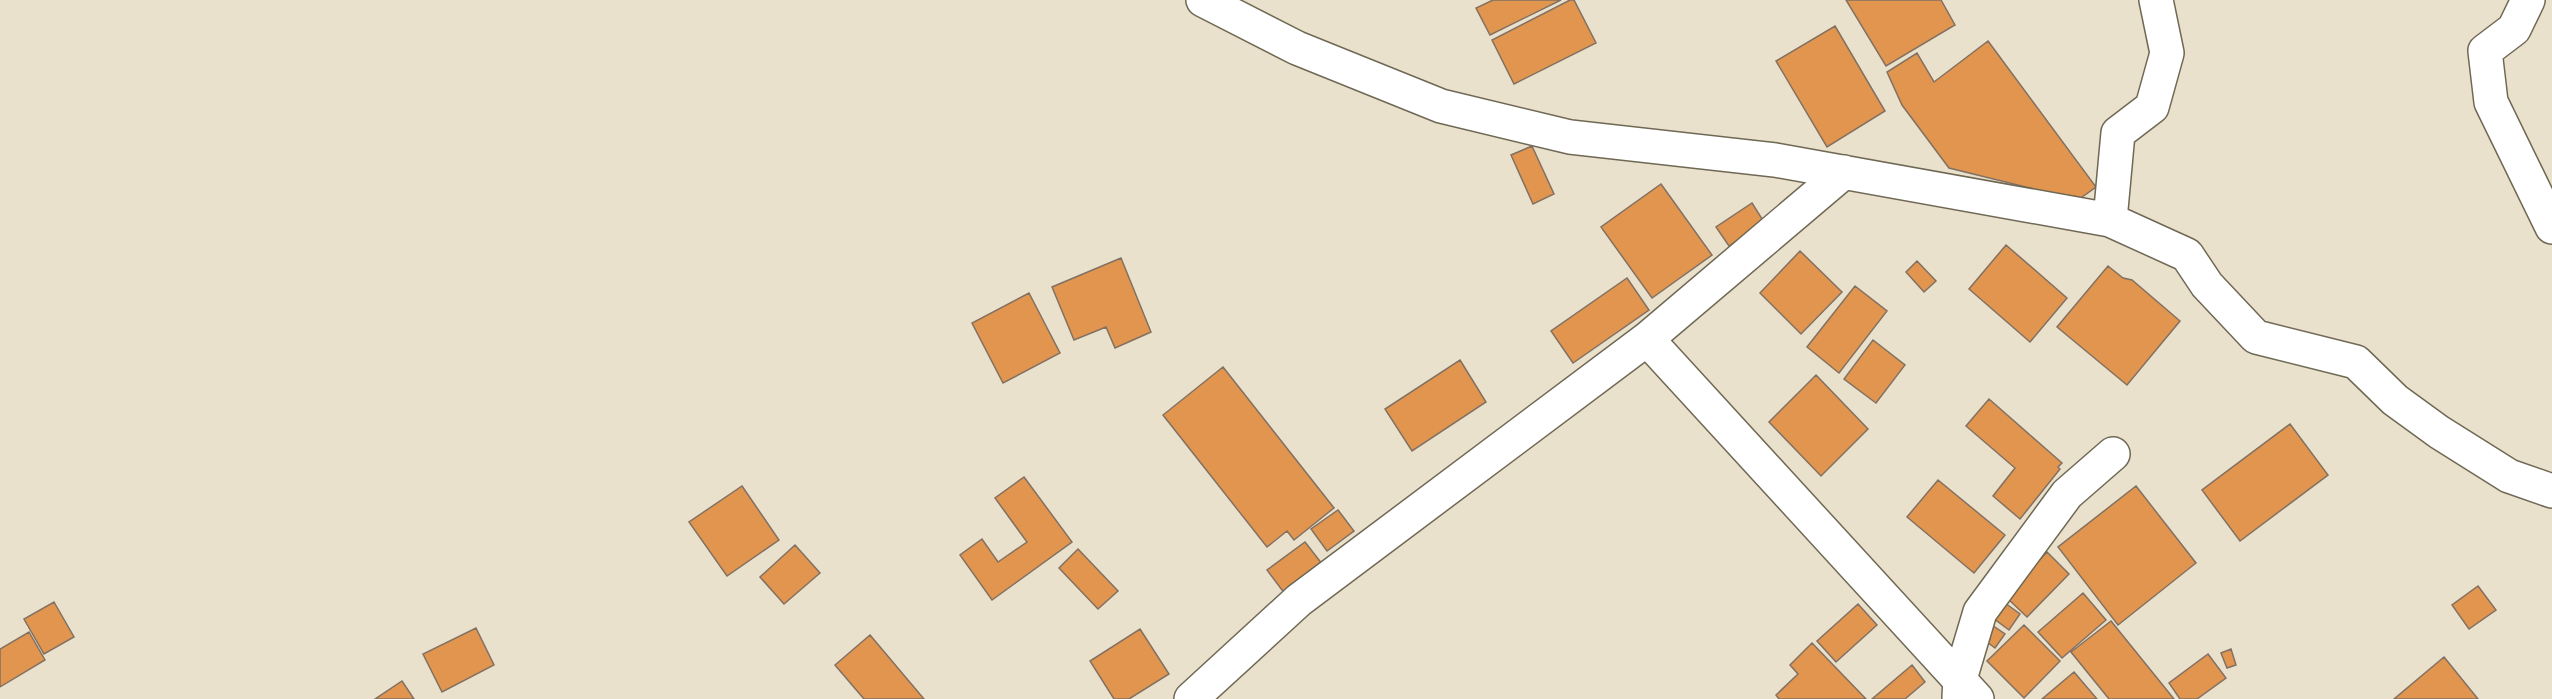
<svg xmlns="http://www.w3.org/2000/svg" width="2552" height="699" viewBox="0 0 2552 699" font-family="Cabin,sans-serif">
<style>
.building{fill:#e1954e;stroke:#827162;stroke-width:1.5}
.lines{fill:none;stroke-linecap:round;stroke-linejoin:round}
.street-casing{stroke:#6f6854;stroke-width:36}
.street{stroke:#fff;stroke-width:33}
</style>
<rect width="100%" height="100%" fill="#eae1cc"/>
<!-- building -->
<path class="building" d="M1493,0H1561L1490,35L1476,8Z
M1570,0H1574L1596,43L1514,84L1492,40Z
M1846,0H1941L1955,25L1886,66Z
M1835,26L1885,111L1827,147L1776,61Z
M1988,41L2096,187L2078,200L1949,168L1902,105L1887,72L1917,53L1934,82Z
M1532,146L1554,194L1533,204L1511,155Z
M1661,184L1712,255L1652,298L1601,227Z
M1752,203L1764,222L1729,246L1716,227Z
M2006,245L2067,298L2030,342L1969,289Z
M1800,251L1842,292L1801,334L1760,293Z
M1121,258L1151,332L1115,348L1106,327L1074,340L1052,287Z
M1917,261L1936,281L1924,292L1906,272Z
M2108,266L2123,278L2132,280L2180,321L2127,385L2057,327Z
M1627,278L1649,310L1573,363L1551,331Z
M1855,286L1887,311L1839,373L1807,347Z
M1029,293L1060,353L1003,383L972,323Z
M1873,340L1905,365L1876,403L1844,379Z
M1460,360L1486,402L1412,451L1385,409Z
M1223,367L1334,508L1294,540L1287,531L1267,547L1163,415Z
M1816,375L1868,429L1821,476L1769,422Z
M1989,399L2062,463L2058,467L2060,469L2020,519L1993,496L2015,468L1966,426Z
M2290,424L2328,475L2240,541L2202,490Z
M1024,477L1072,542L992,600L960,555L982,539L998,562L1027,542L995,498Z
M1938,480L2005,535L1974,573L1907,517Z
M742,486L779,540L727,576L689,522Z
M2136,486L2196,563L2118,625L2058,547Z
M1338,510L1354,531L1327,551L1311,529Z
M1305,542L1323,565L1285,594L1267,570Z
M795,545L820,573L784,604L760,577Z
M1078,549L1118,591L1098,609L1059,568Z
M2047,552L2069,574L2027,617L2005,596Z
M2478,586L2496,610L2469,629L2452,605Z
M2083,593L2106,620L2062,658L2038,632Z
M54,602L74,637L44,654L24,619Z
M2005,603L2020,614L2009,630L1993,618Z
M1858,604L1877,625L1836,662L1817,641Z
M2111,621L2174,699H2109L2071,652Z
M1992,625L2005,634L1995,648L1983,639Z
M2024,625L2060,661L2024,698L1987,661Z
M476,628L494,665L442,692L423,654Z
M1140,629L1169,674L1129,699H1114L1090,661Z
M29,632L45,660L0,687V649Z
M870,635L924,699H864L835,665Z
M1812,643L1866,699H1779L1776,695L1798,674L1790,665Z
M2231,649L2236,665L2227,668L2221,653Z
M2208,654L2226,678L2197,699H2180L2169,683Z
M2444,657L2478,699H2394Z
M1912,665L1925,682L1905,699H1872Z
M2074,672L2097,699H2042Z
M402,681L414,699H375Z"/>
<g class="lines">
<defs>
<path id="street" d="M1203,0L1297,48L1441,106L1570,137L1775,160L2110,220L2187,255L2207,285L2256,337L2356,362L2395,400L2439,432L2509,476L2552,491
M2528,0L2514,29L2485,51L2491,102L2552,227
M2110,220L2118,133L2152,107L2167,53L2156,0
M1647,339L1977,699
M1959,697L1960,679L1980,612L2067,494L2113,454
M1191,699L1299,600L1647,339L1844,172"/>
</defs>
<!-- street casing -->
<use href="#street" class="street-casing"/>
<!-- street -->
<use href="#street" class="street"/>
</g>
</svg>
